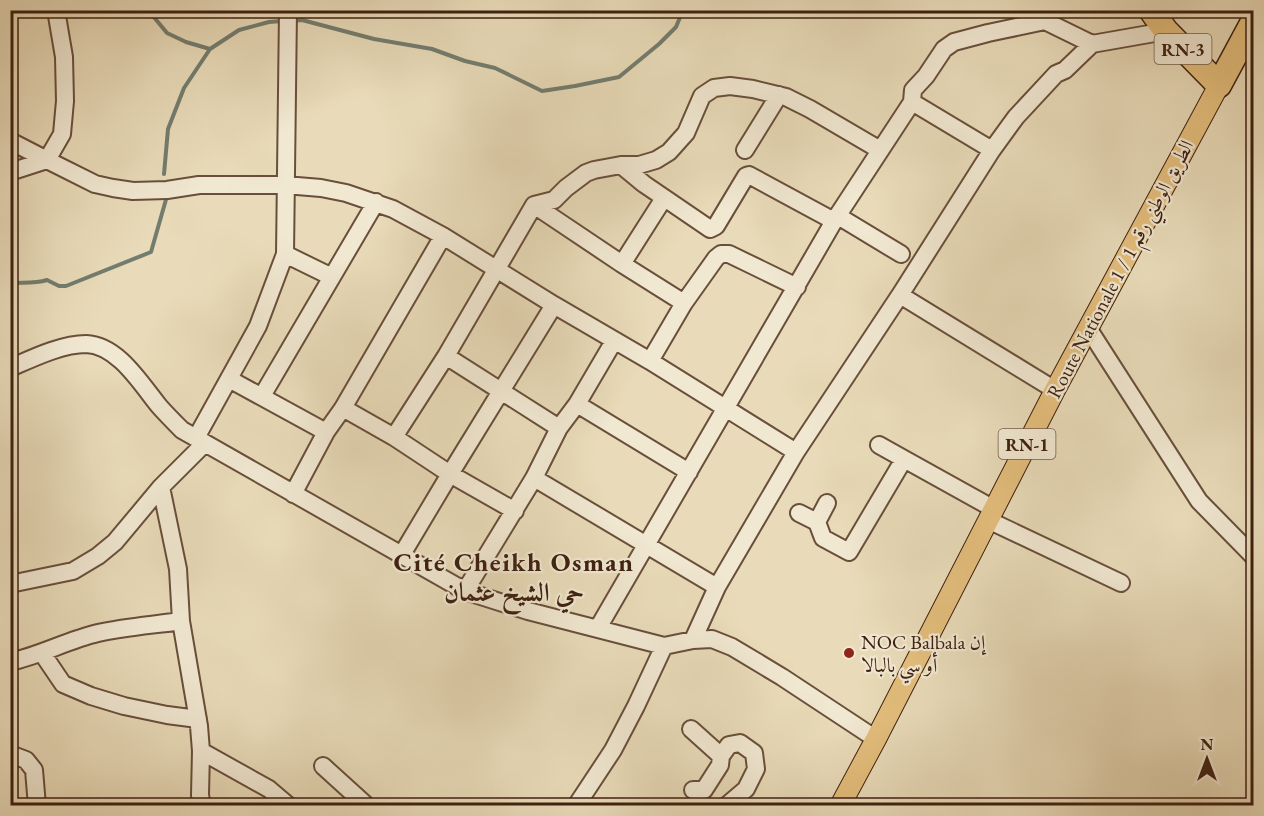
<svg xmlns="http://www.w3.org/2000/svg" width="1264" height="816" viewBox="0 0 1264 816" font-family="'EB Garamond',Amiri,serif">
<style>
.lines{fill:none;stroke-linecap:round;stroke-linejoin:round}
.stream{stroke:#737d6f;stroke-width:4}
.minor-casing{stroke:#694f3b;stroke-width:20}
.major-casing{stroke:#3e2011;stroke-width:22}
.highway-casing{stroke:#3e2011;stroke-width:27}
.minor{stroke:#f1e8d2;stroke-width:16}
.major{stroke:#e4be7c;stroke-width:20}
.highway{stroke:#e4be7c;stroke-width:24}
.poi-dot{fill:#8f2418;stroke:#f1e8d2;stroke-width:2}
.labels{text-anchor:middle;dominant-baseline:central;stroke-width:4.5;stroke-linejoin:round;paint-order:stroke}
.shield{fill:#f1e8d2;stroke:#745c4b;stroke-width:1.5}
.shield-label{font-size:18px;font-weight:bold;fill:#3e2011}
.street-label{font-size:20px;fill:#3e2011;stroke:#f1e8d2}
.poi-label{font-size:20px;fill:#3e2011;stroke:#f1e8d2;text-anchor:start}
.district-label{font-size:26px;font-weight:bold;letter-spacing:1.5px;fill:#3e2011;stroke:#f1e8d2}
</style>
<rect width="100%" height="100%" fill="#e9dbb9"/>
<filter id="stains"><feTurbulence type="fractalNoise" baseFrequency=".00333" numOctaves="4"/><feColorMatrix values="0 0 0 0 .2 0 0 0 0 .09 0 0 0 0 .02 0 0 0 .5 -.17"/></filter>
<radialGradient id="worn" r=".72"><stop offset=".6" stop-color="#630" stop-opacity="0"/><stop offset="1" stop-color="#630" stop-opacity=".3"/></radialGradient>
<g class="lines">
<!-- stream -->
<path class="stream" d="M148,10L167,33L186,42L210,49
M292,21L302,20L374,39L432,49L465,61L495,68L542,91L575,86L619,77L659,44L676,27L683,10
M164,174L168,129L184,88L210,49L239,30L269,22L282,21
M10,283C24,282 34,284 47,280L59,286H66L151,252L167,196"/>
<defs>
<path id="minor" d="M912,102L992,150
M10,141L47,160L95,184L113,188L133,191L167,190L199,185H285L321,188L346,193L393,209L443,236L554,305L650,361L796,452
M745,150L779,95
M621,165L644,184L710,229L716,226L746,176L749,175L834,221
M10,172L47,160L62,134L65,101L64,57L56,10
M534,205L622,264L684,303
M838,216L901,254
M285,254L332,277
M622,264L664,198
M900,295L992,150L1016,117L1056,74L1065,70L1092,44
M1088,328L1199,501L1254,557
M446,356L559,428
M650,361L684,303L716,258L721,254H729L797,287
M10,368C33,358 62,344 86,344C118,345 141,384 159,406C166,414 174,422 182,430L465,591L528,611L664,646L693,640L712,639L732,647L782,677L876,739
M229,379L326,432
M262,396L376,202
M577,404L689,472
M343,408L394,437L450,474L515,511
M394,437L446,356L534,205L554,200L566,188L586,173L594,170L621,165H639L656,160L669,152L686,133L702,96L714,88L730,86L753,89L786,97L810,109L880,150
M196,438L258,326L285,254L288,10
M904,459L994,509
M534,478L717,587
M161,487L178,569L181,621L199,726L201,751L200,795L202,806
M293,494L326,432L343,408L443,236
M799,513L817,522L827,503
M988,520L1121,583
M817,522L823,538L849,552L904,459L879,445
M401,556L450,474L554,305
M10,584L73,571L98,556L115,542L161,487L205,443
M465,591L534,478L559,428L577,404L614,341
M598,628L834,221L912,102L913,90L926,76L944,49L954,42L988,33L1045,21L1092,44L1166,31
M693,640L717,587L796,452L900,295L1055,390
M42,653L63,684L91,696L124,706L167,715L198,719
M10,662C41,655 68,640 98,633C125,627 154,625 181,621
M691,729L721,756L729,745L740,743L754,753L756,769L746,789L726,806
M201,751L269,789L289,806
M10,754L26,760L34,770L37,806
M323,766L367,806
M693,790H704L720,765L721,756
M576,806L613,750L636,706L664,646"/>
<path id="major" d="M840,806L876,739L1055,390L1219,85"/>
<path id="highway" d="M1151,10L1166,31L1219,85L1254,20"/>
</defs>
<!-- minor casing -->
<use href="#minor" class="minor-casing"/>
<!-- major casing -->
<use href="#major" class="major-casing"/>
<!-- highway casing -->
<use href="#highway" class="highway-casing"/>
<!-- minor -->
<use href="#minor" class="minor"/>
<!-- major -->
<use href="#major" class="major"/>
<!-- highway -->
<use href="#highway" class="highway"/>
</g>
<!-- markers -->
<circle class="poi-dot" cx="849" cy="653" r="6"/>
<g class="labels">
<!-- shield labels -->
<g class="shield">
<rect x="1154.5" y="34" width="57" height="30" rx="4.5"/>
<rect x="998.5" y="429" width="57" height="30" rx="4.5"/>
</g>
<g class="shield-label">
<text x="1183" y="49">RN-3</text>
<text x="1027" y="444">RN-1</text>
</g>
<!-- street labels -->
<g class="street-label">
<text transform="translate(1120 269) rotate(-62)">Route Nationale 1 / الطريق الوطني رقم 1</text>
</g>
<!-- poi labels -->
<g class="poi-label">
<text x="861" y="642">NOC Balbala إن<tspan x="861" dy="23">أو سي بالبالا</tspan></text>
</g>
<!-- district labels -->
<g class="district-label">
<text x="514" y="562">Cité Cheikh Osman<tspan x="514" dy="30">حي الشيخ عثمان</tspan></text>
</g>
</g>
<!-- margin -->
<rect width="1264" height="816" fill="none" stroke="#e9dbb9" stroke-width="36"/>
<rect x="12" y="12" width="1240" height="792" fill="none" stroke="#3e2011" stroke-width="3"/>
<rect x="18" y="18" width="1228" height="780" fill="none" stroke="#3e2011" stroke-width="1.5"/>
<!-- north arrow -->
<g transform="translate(1207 759)" stroke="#f1e8d2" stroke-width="4.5" paint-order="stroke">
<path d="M0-4.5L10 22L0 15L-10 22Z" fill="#3e2011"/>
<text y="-9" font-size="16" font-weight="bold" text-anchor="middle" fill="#3e2011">N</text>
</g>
<rect width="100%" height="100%" filter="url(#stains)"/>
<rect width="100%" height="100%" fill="url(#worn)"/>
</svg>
